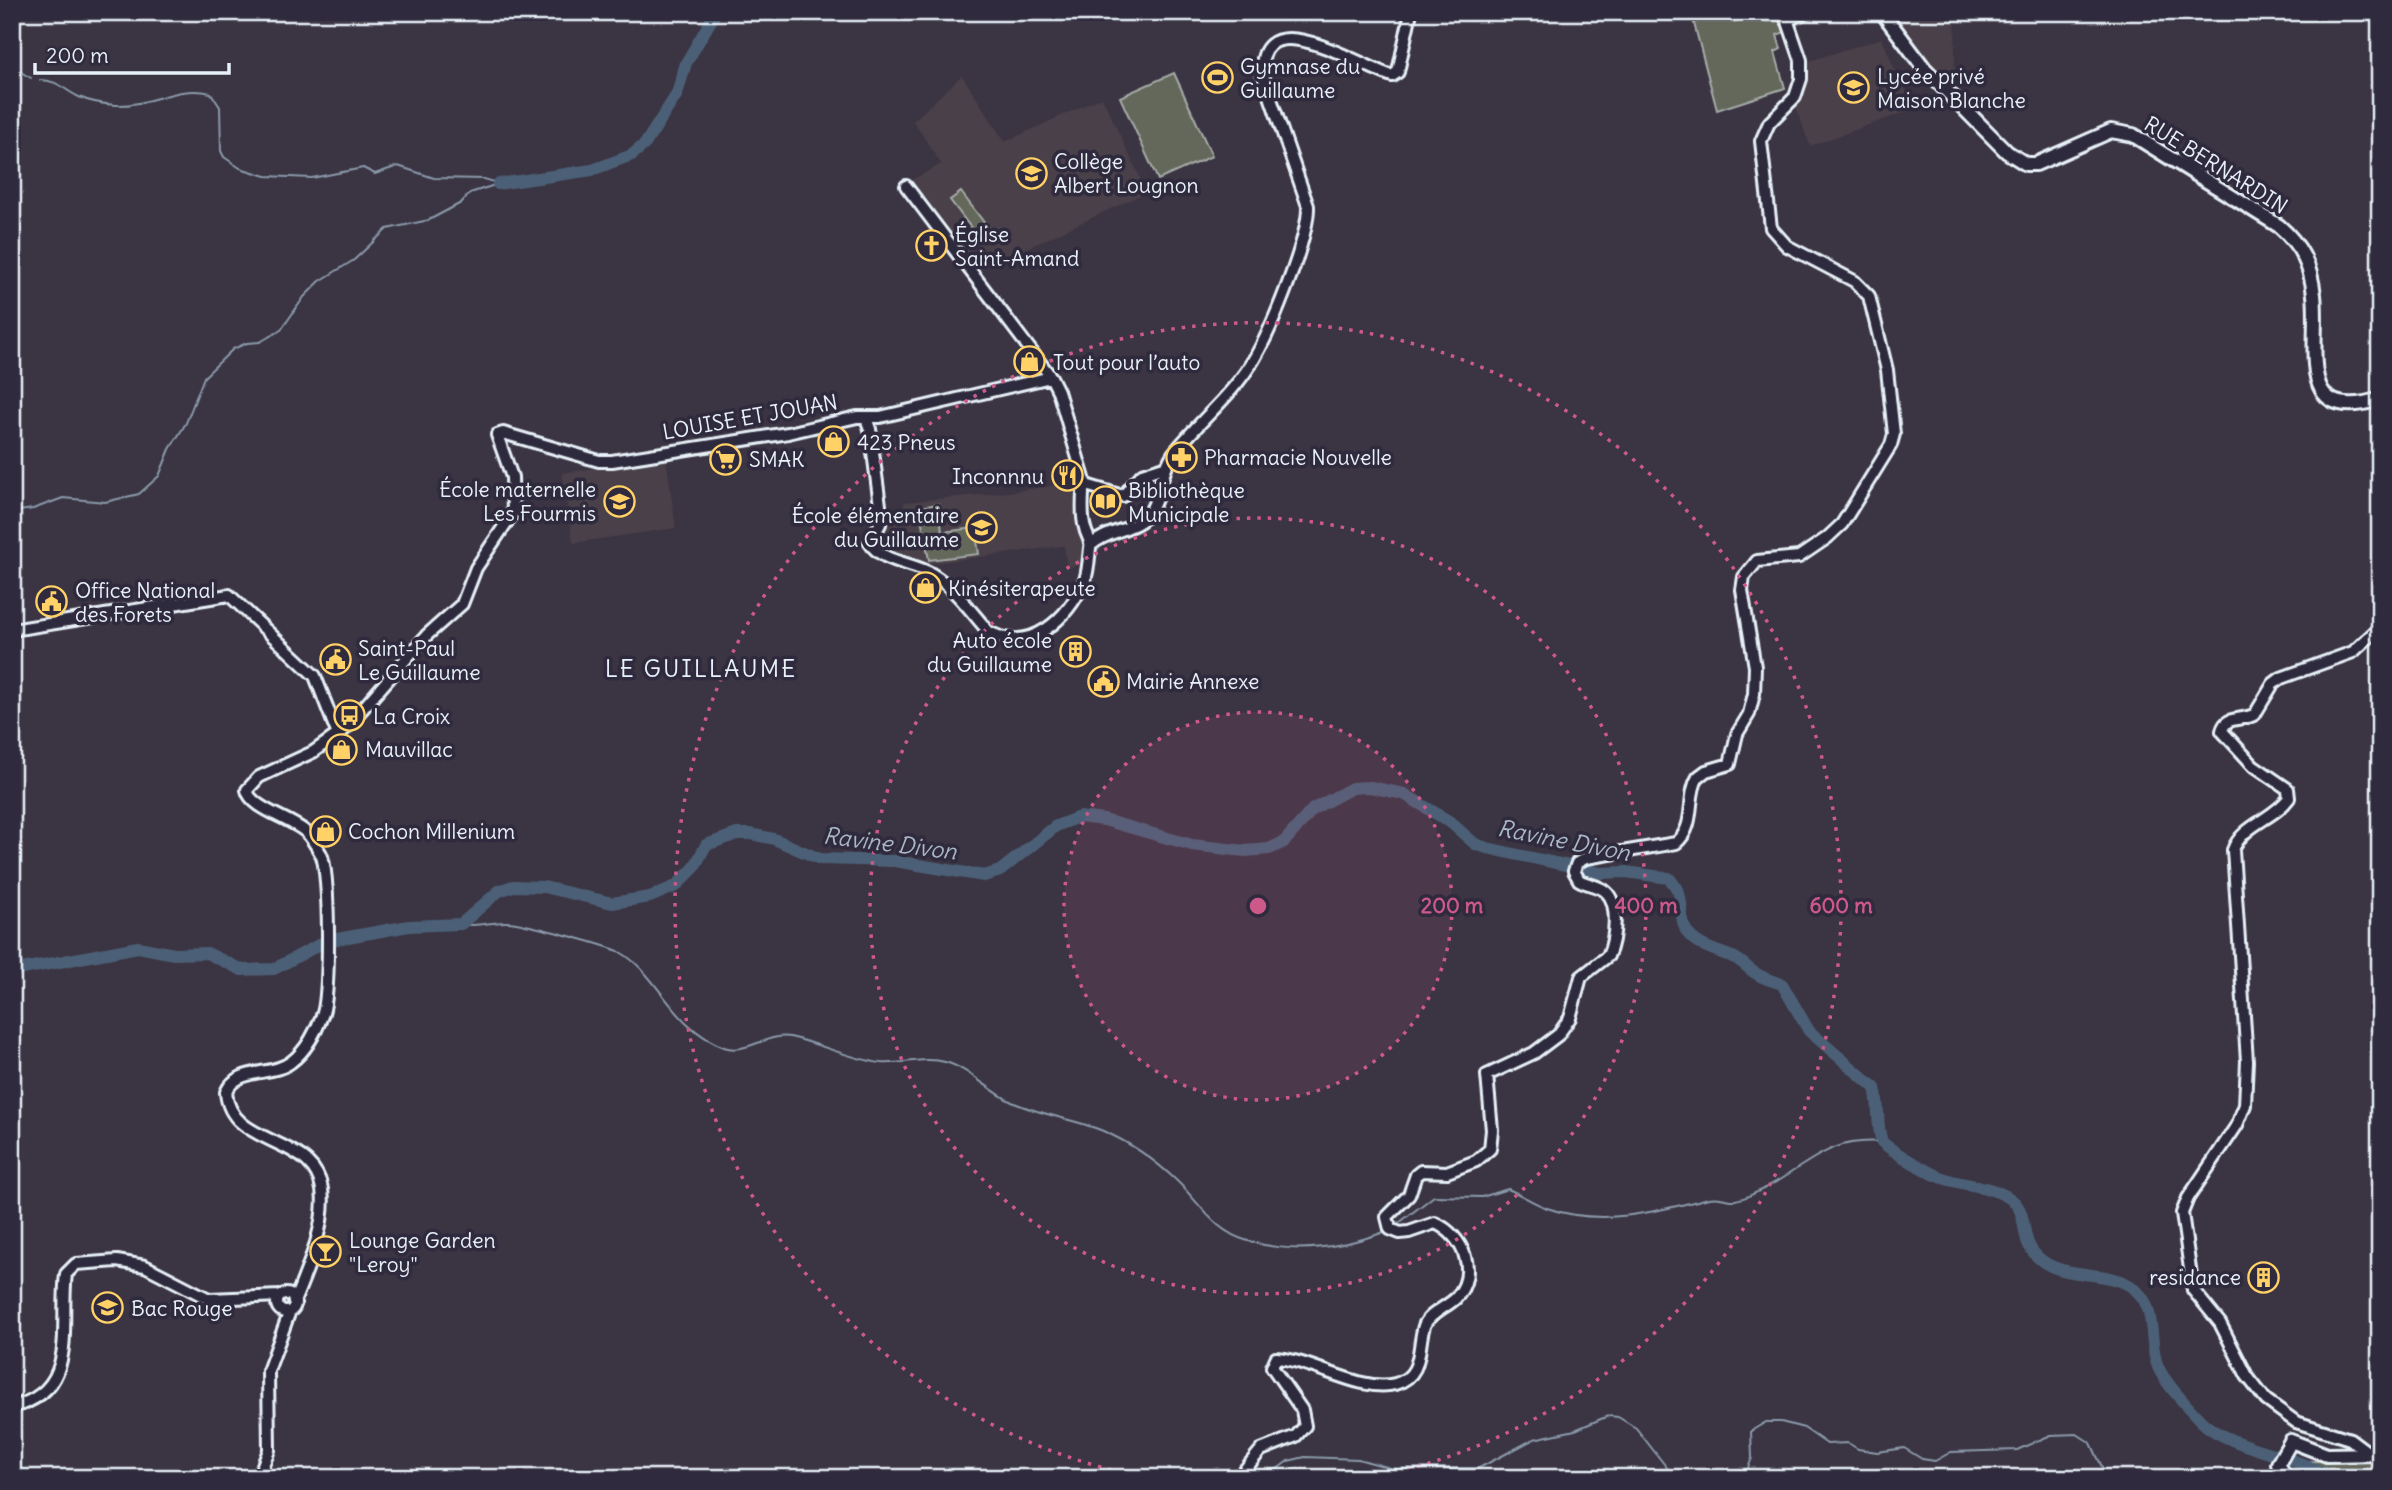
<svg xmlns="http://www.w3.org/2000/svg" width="2392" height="1490" viewBox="0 0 2392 1490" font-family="Delius,sans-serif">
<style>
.built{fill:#493f48}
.green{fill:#63685a;stroke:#a6aca9;stroke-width:2}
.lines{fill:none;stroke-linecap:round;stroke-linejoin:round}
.stream{stroke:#8a9aab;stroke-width:2}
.river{stroke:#4c6077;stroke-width:12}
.secondary-casing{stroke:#e8f1f8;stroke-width:16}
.primary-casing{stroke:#e8f1f8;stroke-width:18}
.secondary{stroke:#2f2a3d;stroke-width:10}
.primary{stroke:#2f2a3d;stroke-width:12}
.ring{fill:none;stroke:#cd598a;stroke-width:3.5;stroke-dasharray:3.5 7}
.labels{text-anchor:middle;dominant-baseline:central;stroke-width:7;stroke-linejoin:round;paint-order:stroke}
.poi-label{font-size:21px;fill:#e8f1f8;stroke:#2f2a3d;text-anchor:start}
.street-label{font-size:21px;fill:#e8f1f8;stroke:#2f2a3d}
.water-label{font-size:23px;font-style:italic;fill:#aab7c4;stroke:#2f2a3d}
.quarter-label{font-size:24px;letter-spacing:2px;fill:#e8f1f8;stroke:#2f2a3d}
.centre{fill:#cd598a;stroke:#2f2a3d;stroke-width:3.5}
.ring-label{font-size:21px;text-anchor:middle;font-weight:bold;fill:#cd598a;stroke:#2f2a3d;stroke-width:7;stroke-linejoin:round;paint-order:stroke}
</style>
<rect width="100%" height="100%" fill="#3b3442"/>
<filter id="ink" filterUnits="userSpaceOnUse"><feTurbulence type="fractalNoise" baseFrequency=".0143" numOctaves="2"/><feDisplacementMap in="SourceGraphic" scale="14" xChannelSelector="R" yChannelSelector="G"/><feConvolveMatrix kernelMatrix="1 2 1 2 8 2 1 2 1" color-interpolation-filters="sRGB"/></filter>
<g filter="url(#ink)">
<!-- built -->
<path class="built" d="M1888,12H1956L1954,94L1926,66Z
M1882,38L1898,77L1917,108L1810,146L1795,105L1807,81L1806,62Z
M962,75L1005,142L1102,97L1147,192L978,271L908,182L941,164L913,121Z
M666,457L676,528L573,543L562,473Z
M1077,482L1084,565L1067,567L1064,546L926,564L877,545L886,523L906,521L904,502L1009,492Z"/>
<!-- green -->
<path class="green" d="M1691,12H1779L1785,32L1777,35L1781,49L1775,52L1785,88L1717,110Z
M2175,12H2380V19L2178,20Z
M1174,73L1212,156L1158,180L1120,97Z
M961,192L992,233L981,241L950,200Z
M939,504L942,532L975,528L979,554L929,560L919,507Z
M2368,1458L2380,1461V1478H2306L2300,1462Z"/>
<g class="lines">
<!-- stream -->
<path class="stream" d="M12,67L31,78
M40,80C58,80 64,90 79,97C90,102 103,104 116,105C149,107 177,84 211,93L220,107L221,151L224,157L240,168L266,176L312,178L363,168L375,174L398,166L434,178L484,179L497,183
M12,512L33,509L63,498L105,502L139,494L159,476L170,449L186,423L204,377L233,349L247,343L260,342L281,330L304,297L320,281L354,260L387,229L429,220L461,203L470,193L498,184
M461,924C478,928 491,921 508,922C520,922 610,946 620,952C659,974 671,1027 724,1047C745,1055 767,1033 790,1037C821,1044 850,1059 881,1063C902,1065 924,1056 945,1062C970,1069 989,1091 1012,1102C1041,1115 1074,1119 1103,1131C1129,1142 1156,1161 1177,1181C1201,1204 1213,1231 1248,1241C1295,1255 1342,1248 1387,1231
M1395,1226L1434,1196L1482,1197L1508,1189C1522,1195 1533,1203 1547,1208C1601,1227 1656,1212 1709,1198C1717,1196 1723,1199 1730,1200C1741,1201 1755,1193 1765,1188C1808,1166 1827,1137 1882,1142
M776,1478L792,1473L828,1478
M1147,1478H1150
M1265,1478L1288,1461L1305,1457L1358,1459L1394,1469L1479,1468L1534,1439L1575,1430L1608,1416L1618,1417L1636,1428L1675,1478
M1709,1478H1718
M1744,1478L1752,1458L1751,1431L1766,1422H1781L1804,1428L1827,1444L1848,1443L1858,1449L1877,1452L1904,1448L1922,1459L1935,1461L1951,1452L2017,1450L2051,1435L2077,1434L2091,1443L2107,1478"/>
<!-- river -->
<path class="river" d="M498,184L592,170L632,155L645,144L677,94L686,63L716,12
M12,971L138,947L174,954L207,953L242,970L274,969L326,941L409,926L461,924L499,891L513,886L544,887L612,903L650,897L676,886L694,868L706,845L737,834H751L774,839L820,859L895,861L984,876L1000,871L1056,826L1079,817L1104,820L1192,845L1245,851L1269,849L1284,842L1313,809L1352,788L1370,787L1404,794L1450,822L1475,844L1487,848L1601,873L1626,872L1669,878C1688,900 1677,909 1685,928C1692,946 1719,951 1735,958C1743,962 1749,970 1757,974C1764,979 1774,981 1782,984L1809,1031L1875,1088C1880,1107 1876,1124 1882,1142C1892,1151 1927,1172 1940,1177C1962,1186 1985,1184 2006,1196C2036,1212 2011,1243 2047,1264C2072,1278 2105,1271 2129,1285C2160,1304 2147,1340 2158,1367C2166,1385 2188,1407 2201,1421C2229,1449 2298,1455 2331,1478"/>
<defs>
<path id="secondary" d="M906,186L1051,377L1058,391L1086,485
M866,418L870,429L881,513L880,524L870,543C881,562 914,563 932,574C955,588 971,612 989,632C1031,655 1068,618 1085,580C1088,572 1089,557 1090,548C1092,541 1086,535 1085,528C1081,516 1083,502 1083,490L1086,485
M1086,485L1123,496L1142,474L1164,467
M1091,545C1108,529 1137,531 1150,512C1161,494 1161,472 1173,454C1198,422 1233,395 1254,359C1271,331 1309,238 1308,206L1262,73C1259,0 1359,66 1392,76L1398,72L1411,12
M12,630L229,595L315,676L338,735
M277 1303a9 9 0 1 1 18 0a9 9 0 1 1-18 0Z
M294,1302C307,1271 331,1215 320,1181C304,1135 230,1145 226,1092C238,1066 272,1077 291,1062C306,1051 317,1030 323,1013C330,992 330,872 321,854C317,847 312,838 306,832C292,819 250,808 247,790L259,777L313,752L344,730L427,635L462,604L476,568L513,513L512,477L497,435L503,433L599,461H612L788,433L857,417H880L1051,377
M12,1407C81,1391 59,1325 66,1274L76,1264L117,1261L145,1266L209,1299L280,1296
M2370,1454L2350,1439L2296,1422L2266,1400L2247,1376L2220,1323L2193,1290L2182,1213L2188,1198L2237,1125L2245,1105L2247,1061L2233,850C2242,825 2274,819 2289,798L2288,789L2253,765L2222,731C2226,714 2243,722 2255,714L2273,684L2281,678L2353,652L2380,627
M258,1478L269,1450L268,1371L290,1311
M1238,1478L1261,1450L1296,1436L1305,1426L1302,1410L1272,1367L1276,1358C1313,1360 1361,1393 1395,1384C1424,1376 1417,1348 1424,1326C1428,1314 1447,1307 1456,1298C1479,1272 1463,1235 1435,1223L1409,1232L1400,1233L1390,1229L1387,1217L1409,1195L1416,1175L1421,1171L1447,1172L1476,1161L1490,1149L1492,1130L1487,1075L1534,1053L1558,1035L1570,1018L1581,977L1608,956C1615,940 1620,903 1605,891C1598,885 1587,885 1579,880L1574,871L1577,863L1586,858L1676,843C1697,826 1686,796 1698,777L1706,771L1730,764L1737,734L1749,714L1754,694L1755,667L1742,590L1744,577L1757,561L1799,557L1827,538L1842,524L1891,445L1894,434L1887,370L1869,296L1854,281L1787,246L1771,228L1761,141L1769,123L1795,97L1801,79V60L1787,19
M1288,1478H1306"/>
<path id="primary" d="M1785,12L1787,19L1804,12
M1882,12L1924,68L2007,152L2026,164H2036L2111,131L2133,135L2279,226C2301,245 2311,266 2314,295C2320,346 2293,426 2380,399
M2286,1478L2278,1464L2291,1441L2327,1455L2380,1454"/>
</defs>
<!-- secondary casing -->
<use href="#secondary" class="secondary-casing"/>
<!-- primary casing -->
<use href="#primary" class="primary-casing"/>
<!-- secondary -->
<use href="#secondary" class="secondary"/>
<!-- primary -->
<use href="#primary" class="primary"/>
</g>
</g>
<!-- distance rings -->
<circle cx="1258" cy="906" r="194" fill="#cd598a" fill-opacity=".12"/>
<g class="ring">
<circle cx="1258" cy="906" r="194"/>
<circle cx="1258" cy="906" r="388"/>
<path d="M1142 1477A583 583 0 1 1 1374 1477"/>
</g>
<!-- icons -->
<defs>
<symbol id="stadium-ring" viewBox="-11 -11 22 22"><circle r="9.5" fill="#2f2a3d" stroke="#ffd166" stroke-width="1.5"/><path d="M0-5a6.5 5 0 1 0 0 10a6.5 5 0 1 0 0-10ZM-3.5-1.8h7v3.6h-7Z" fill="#ffd166"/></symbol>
<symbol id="school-ring" viewBox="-11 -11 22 22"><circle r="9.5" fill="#2f2a3d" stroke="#ffd166" stroke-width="1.5"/><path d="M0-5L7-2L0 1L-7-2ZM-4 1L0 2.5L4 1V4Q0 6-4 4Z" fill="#ffd166"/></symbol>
<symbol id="church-ring" viewBox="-11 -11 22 22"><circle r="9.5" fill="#2f2a3d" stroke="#ffd166" stroke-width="1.5"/><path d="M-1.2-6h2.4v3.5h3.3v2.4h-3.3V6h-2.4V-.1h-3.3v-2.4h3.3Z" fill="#ffd166"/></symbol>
<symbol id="shop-ring" viewBox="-11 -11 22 22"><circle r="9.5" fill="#2f2a3d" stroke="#ffd166" stroke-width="1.5"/><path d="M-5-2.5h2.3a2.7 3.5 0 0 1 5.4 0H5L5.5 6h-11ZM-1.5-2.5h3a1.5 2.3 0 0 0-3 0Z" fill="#ffd166"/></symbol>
<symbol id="pharmacy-ring" viewBox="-11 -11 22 22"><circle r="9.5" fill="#2f2a3d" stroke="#ffd166" stroke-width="1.5"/><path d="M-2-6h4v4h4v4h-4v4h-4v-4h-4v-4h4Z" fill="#ffd166"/></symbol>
<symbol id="supermarket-ring" viewBox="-11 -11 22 22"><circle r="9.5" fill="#2f2a3d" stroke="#ffd166" stroke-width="1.5"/><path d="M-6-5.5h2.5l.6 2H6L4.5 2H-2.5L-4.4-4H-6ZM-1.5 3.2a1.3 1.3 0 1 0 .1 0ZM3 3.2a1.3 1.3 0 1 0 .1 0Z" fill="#ffd166"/></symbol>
<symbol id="restaurant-ring" viewBox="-11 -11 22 22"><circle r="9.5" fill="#2f2a3d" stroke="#ffd166" stroke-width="1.5"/><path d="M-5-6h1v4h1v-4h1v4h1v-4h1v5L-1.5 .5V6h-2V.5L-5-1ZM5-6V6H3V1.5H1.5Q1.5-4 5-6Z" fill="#ffd166"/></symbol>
<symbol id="library-ring" viewBox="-11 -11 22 22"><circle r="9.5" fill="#2f2a3d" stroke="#ffd166" stroke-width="1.5"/><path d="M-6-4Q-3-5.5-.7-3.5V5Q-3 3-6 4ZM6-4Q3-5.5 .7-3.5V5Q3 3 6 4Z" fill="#ffd166"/></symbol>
<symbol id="civic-ring" viewBox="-11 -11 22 22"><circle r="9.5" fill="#2f2a3d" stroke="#ffd166" stroke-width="1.5"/><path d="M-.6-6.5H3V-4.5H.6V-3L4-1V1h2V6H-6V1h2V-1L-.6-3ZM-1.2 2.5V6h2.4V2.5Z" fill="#ffd166"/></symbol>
<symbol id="building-ring" viewBox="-11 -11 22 22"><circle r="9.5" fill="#2f2a3d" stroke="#ffd166" stroke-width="1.5"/><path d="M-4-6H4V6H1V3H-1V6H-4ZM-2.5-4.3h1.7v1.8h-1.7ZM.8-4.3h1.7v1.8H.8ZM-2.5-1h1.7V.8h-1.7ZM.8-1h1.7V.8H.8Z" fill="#ffd166"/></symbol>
<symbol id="bus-ring" viewBox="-11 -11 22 22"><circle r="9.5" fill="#2f2a3d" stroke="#ffd166" stroke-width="1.5"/><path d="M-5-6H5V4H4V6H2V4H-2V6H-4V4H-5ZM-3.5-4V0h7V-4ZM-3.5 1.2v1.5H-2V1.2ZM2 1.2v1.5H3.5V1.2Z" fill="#ffd166"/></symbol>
<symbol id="bar-ring" viewBox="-11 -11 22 22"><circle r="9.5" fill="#2f2a3d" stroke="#ffd166" stroke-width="1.5"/><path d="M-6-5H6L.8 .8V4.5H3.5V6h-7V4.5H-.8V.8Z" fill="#ffd166"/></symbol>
</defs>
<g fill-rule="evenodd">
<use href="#stadium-ring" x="1200" y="60" width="35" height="35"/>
<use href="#school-ring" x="1836" y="70" width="35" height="35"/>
<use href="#school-ring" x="1014" y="156" width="35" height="35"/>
<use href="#church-ring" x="914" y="228" width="35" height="35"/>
<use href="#shop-ring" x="1012" y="344" width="35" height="35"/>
<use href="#shop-ring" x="816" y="424" width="35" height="35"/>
<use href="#pharmacy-ring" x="1164" y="440" width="35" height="35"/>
<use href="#supermarket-ring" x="708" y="442" width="35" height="35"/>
<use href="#restaurant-ring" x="1050" y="458" width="35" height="35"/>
<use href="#school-ring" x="602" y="484" width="35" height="35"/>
<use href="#library-ring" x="1088" y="484" width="35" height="35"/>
<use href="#school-ring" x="964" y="510" width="35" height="35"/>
<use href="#shop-ring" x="908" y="570" width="35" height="35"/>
<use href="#civic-ring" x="34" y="584" width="35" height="35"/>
<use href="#building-ring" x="1058" y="634" width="35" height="35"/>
<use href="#civic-ring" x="318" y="642" width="35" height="35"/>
<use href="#civic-ring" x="1086" y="664" width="35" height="35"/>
<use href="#bus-ring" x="332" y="698" width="35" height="35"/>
<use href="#shop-ring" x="324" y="732" width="35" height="35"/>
<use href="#shop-ring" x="308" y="814" width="35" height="35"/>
<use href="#bar-ring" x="308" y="1234" width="35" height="35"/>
<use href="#building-ring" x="2246" y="1260" width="35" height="35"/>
<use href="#school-ring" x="90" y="1290" width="35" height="35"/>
</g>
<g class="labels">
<!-- poi labels -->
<g class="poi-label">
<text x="1240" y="66">Gymnase du<tspan x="1240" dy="24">Guillaume</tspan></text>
<text x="1877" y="76">Lycée privé<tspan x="1877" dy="24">Maison Blanche</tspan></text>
<text x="1054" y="161">Collège<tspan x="1054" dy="24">Albert Lougnon</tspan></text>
<text x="955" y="234">Église<tspan x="955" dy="24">Saint-Amand</tspan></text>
<text x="1053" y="362">Tout pour l’auto</text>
<text x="857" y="442">423 Pneus</text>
<text x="1204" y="457">Pharmacie Nouvelle</text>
<text x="749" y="459">SMAK</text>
<text x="1044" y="476" text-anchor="end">Inconnnu</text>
<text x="596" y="489" text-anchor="end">École maternelle<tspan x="596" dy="24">Les Fourmis</tspan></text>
<text x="1128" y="490">Bibliothèque<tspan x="1128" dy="24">Municipale</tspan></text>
<text x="959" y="515" text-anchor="end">École élémentaire<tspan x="959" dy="24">du Guillaume</tspan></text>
<text x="948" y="588">Kinésiterapeute</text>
<text x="75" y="590">Office National<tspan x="75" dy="24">des Forets</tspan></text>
<text x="1052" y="640" text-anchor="end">Auto école<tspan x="1052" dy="24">du Guillaume</tspan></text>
<text x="358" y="648">Saint-Paul<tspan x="358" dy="24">Le Guillaume</tspan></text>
<text x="1126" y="681">Mairie Annexe</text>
<text x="373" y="716">La Croix</text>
<text x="365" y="749">Mauvillac</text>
<text x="348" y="831">Cochon Millenium</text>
<text x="349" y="1240">Lounge Garden<tspan x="349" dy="24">"Leroy"</tspan></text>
<text x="2241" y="1277" text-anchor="end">residance</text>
<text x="131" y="1308">Bac Rouge</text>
</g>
<!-- street labels -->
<g class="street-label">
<text transform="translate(2216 165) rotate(32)">RUE BERNARDIN</text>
<text transform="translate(750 417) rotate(-10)">LOUISE ET JOUAN</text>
</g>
<!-- water labels -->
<g class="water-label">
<text transform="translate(1564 840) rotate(11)">Ravine Divon</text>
<text transform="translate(890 843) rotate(7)">Ravine Divon</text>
</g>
<!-- quarter labels -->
<g class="quarter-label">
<text x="701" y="668">LE GUILLAUME</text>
</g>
</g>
<circle cx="1258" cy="906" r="10" class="centre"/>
<g class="ring-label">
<text x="1452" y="913">200 m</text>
<text x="1646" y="913">400 m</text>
<text x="1841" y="913">600 m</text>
</g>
<!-- margin -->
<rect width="2392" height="1490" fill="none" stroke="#2f2a3d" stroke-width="42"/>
<rect x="21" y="21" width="2350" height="1448" fill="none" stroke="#e8f1f8" stroke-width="2.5" filter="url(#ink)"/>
<!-- scale -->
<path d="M35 63v10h194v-10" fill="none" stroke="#e8f1f8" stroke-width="3.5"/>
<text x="46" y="63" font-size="21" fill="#e8f1f8" stroke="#2f2a3d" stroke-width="5" paint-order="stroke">200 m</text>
</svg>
